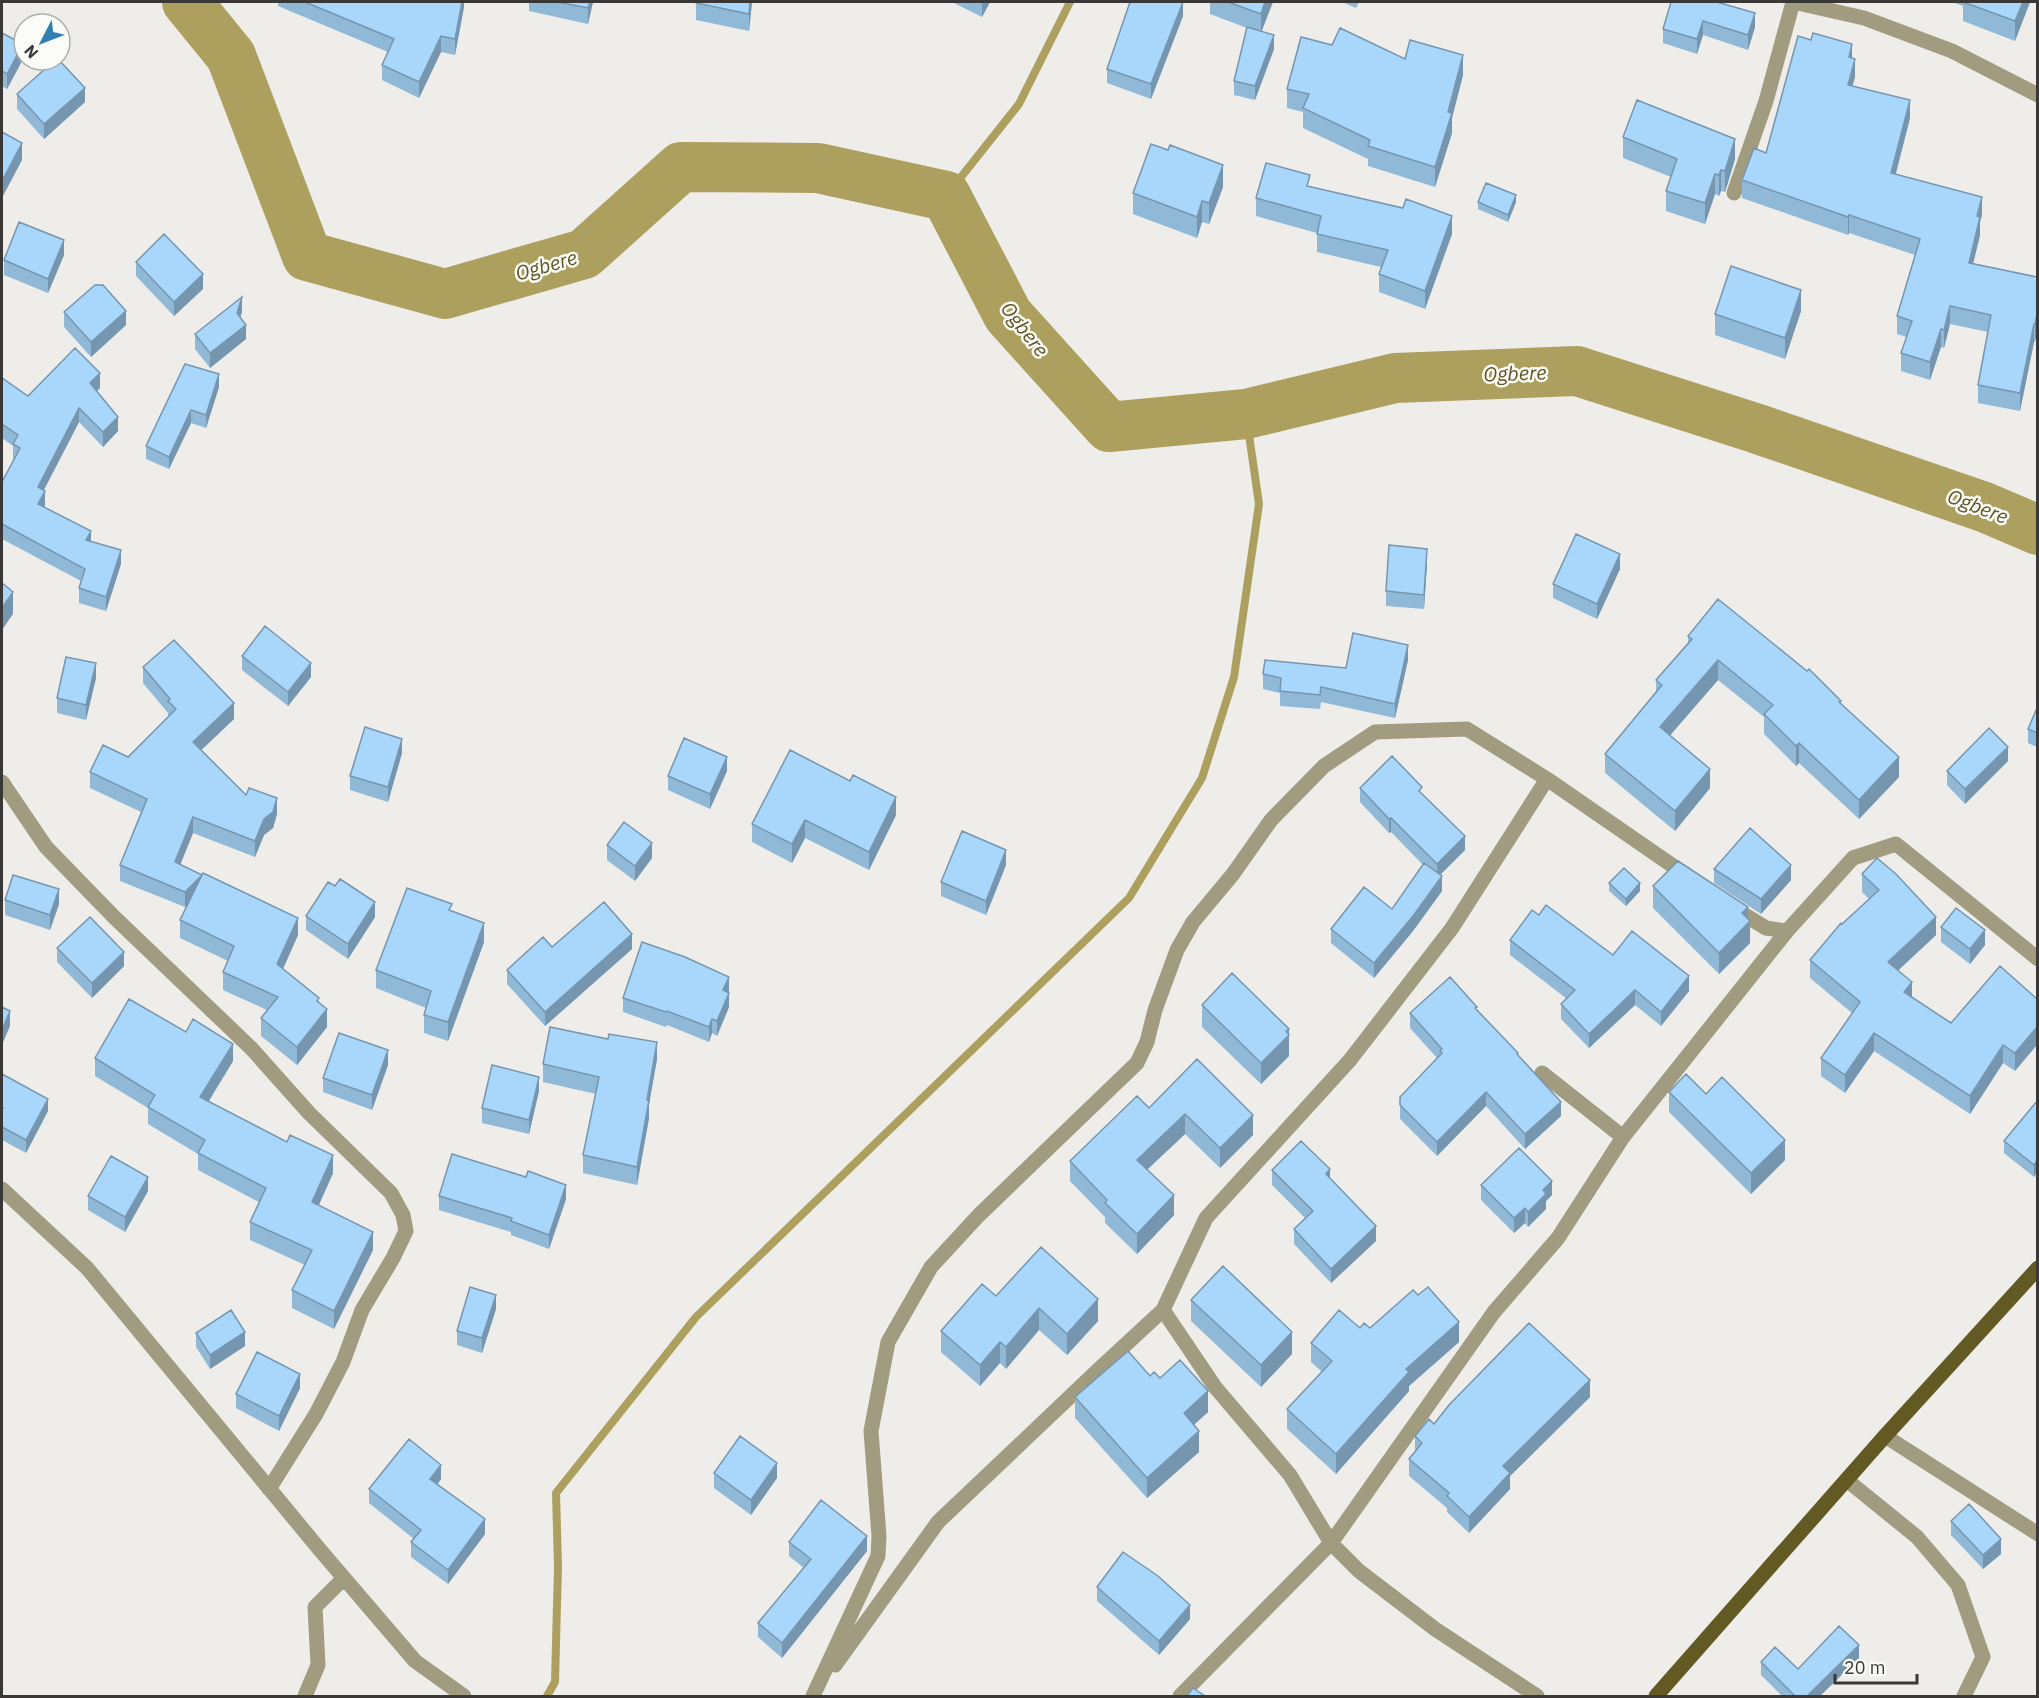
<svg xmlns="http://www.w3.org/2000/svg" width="2039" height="1698" viewBox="0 0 2039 1698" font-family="'IBM Plex Sans',sans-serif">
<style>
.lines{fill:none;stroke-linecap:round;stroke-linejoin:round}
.stream{stroke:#ada05f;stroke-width:8}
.river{stroke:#ada05f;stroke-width:50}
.minor{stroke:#a19c80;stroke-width:15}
.major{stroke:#635923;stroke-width:15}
.wall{fill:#90b9d8}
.shaded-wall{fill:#7696b0}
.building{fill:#a8d7fb;stroke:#7696b0;stroke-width:1.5}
.labels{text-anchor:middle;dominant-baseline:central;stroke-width:5;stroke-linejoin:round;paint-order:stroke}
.water-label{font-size:20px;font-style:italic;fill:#5d5421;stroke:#fbfbf7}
</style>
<rect width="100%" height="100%" fill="#eeede9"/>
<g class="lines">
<!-- stream -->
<path class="stream" d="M946,196L1019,104L1070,2
M547,1696L555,1682L558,1566L556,1493L696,1317L1129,898L1202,778L1234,677L1259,504L1246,414"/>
<!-- river -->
<path class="river" d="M187,2L231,56L307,256L445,294L584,254L681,167L818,168L946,196L1008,315L1109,427L1246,414L1395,378L1577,371L1758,429L1984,507L2038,530"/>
<!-- minor -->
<path class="minor" d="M1793,2L1864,18L1952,51L2038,95
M1734,193L1766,101L1793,2
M2,782L46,847L114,917L251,1048L309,1113L391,1193L403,1215L406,1231L393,1258L362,1310L343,1362L316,1414L269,1489
M1730,906L1766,928L1787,931
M1542,1073L1623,1137L1787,931L1853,858L1896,844L2038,959
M2,1189L87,1268L320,1550L415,1661L464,1696
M1885,1436L2038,1534
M1848,1481L1917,1537L1958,1585L1983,1657L1964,1696
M835,1665L938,1522L1095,1373L1163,1310
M305,1696L318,1665L315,1607L344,1578
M813,1696L878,1556L879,1536L871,1431L888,1342L931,1267L978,1216L1137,1063L1147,1042L1155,1010L1177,950L1193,922L1233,874L1271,820L1324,766L1375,732L1467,729L1547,779L1689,877
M1180,1696L1331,1543L1494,1312L1558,1238L1623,1137
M1537,1696L1435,1629L1359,1571L1331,1543L1290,1475L1215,1387L1163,1310L1206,1218L1350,1060L1452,928L1547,779"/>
<!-- major -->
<path class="major" d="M1656,1696L1885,1436L2038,1268"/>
</g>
<!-- wall -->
<path class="wall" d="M278,2H464V7L455,55L441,52L419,98L382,80V65L388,52L278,6Z
M529,2H593L588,24L529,11Z
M696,2H752L749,31L696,20Z
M952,2H990L982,17Z
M1210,2H1273L1261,31L1274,49L1255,100L1234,95V81L1247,28L1210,14Z
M1342,2H1359L1356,8Z
M1671,2L1755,27L1748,50L1703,35L1697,54L1663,43V29Z
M1952,2H2030L2015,41L1963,21V6Z
M1183,16L1151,99L1107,83V69Z
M2,33L23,59L7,89L2,86Z
M1332,45L1405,59L1463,75L1452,118V133L1435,187L1368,166V159L1303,128V112L1287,108V89Z
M1852,58L1855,77L1852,86L1910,118L1896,174L1982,215L1980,222V235L1973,263L2037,277L2035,342H2034L2020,411L1978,403V385L1988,332L1950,324L1944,348L1941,347L1930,380L1901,371V353L1907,337L1897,334V316L1915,255L1849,233L1848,235L1742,198V180L1766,153Z
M17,94L85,102L44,139L17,109Z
M1623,137L1735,159L1725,192L1721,191L1719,196L1715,194L1705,224L1666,211V191L1671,177L1623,158Z
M1168,150L1223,187L1209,224L1202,222L1197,238L1133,214V193Z
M1310,186L1452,234L1425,309L1379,292V274L1381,267L1317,252V233L1256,216V198Z
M1478,202H1516L1508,222L1478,209Z
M64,255L48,293L4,275V260Z
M136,262L203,289L174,316L136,276Z
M1801,311L1785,359L1715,335V314Z
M64,312L126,325L91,357L64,327Z
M242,312L240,317L246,339L210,368L195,349V334Z
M2,378L28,396L100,388L96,391L118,431L103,447L79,422L44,490L45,505L44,508L121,564L106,611L79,603V588L81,581L2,539V482L14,459H13V446L2,438Z
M219,387L206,428L191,423L169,469L146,459V446Z
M1427,563L1424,609L1386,606V591Z
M1620,569L1597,619L1553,598V584Z
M1688,636L1841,704L1899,777L1859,819L1799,763L1796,766L1764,734V717L1718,680L1670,735L1710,788L1675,831L1605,773V754L1656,692V680L1688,643Z
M242,656L311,677L288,706L242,670Z
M1408,660L1395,718L1321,702L1320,709L1280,706V693L1263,689V674L1346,668Z
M143,667L234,719L201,750L246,795L277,814L273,828L264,835L255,857L193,833L180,864L298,935L283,969L319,1002L327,1027L297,1065L261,1036V1018L267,1010L223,990V972L228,961L180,938V920L187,905L185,907L120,881V865L141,812L90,788V772L128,757L168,717V713L143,683Z
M96,678L86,720L57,713V698Z
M2037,708V747L2028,743V729Z
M790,750L896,815L869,870L805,838L792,863L752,842V824Z
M402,753L388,802L350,790V776Z
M2008,761L1965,804L1947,785V771Z
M727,771L710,809L668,790V776Z
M1360,788L1422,794L1465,850L1440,875L1442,891L1413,931L1374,978L1331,943V929L1392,909L1423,865L1391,832L1389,833L1360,802Z
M607,845L652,858L635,881L607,860Z
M1006,865L986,915L941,896V882Z
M1714,869L1791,880L1761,914L1714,883Z
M1862,874L1936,935L1898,970L1912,998L1951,1023L2037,999L2015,1071L2003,1063L1970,1114L1874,1051L1845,1093L1821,1076V1058L1852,1013L1810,978V960L1842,924L1869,899L1862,892Z
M1609,883L1640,891L1626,906L1609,891Z
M335,886L375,917L348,959L306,930V916Z
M1653,886L1748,919L1750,943L1719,974L1653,908Z
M5,900L59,904L50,930L5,915Z
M452,911L484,942L448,1041L424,1033V1015L426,1008L376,988V970Z
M1539,915L1613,955L1689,991L1661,1026L1635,1005L1589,1048L1561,1019V1004L1567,999L1510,955V940Z
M1941,927L1985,945L1970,964L1941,942Z
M552,947L632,949L545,1026L507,984V970Z
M57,948L124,966L92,998L57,962Z
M729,991V1007L717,1036L712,1033L709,1042L667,1025L666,1027L623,1012V998Z
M1202,1005L1289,1029V1056L1261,1084L1202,1027Z
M1477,1009L1518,1056L1561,1116L1525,1149L1486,1106L1437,1156L1400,1119V1097L1437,1058L1410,1028V1013Z
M95,1058L233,1061L209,1101L333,1173L319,1205L373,1250L334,1329L292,1308V1290L305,1265L250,1240V1222L259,1202L198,1170V1154L148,1124V1108L95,1076Z
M657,1059L649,1104V1118L637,1185L583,1173V1155L596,1094L543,1082V1064Z
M1197,1059L1253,1135L1220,1168L1185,1134L1147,1170L1174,1215L1137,1254L1105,1223V1217L1070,1181V1161L1149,1108Z
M388,1065L372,1110L323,1092V1078Z
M2,1074L48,1111L26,1153L2,1140Z
M539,1091L529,1134L482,1123V1108Z
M1669,1092L1706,1094L1785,1160L1751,1194L1669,1112Z
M2037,1101V1172L2034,1177L2004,1153V1141Z
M1272,1170L1330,1178L1376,1241L1331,1283L1294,1244V1229L1305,1218L1272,1185Z
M1481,1185L1552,1195L1546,1201V1209L1528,1227L1525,1223L1514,1233L1481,1200Z
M148,1191L125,1232L88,1210V1196Z
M439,1196L566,1199L549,1249L511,1235V1232L439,1210Z
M996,1296L1098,1321L1067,1355L1039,1330L1006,1369L1000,1363L980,1386L941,1352V1331Z
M1191,1300L1292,1354L1261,1387L1191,1321Z
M496,1309L482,1353L457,1345V1331Z
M1360,1328H1370L1459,1342L1409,1386V1391L1336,1474L1287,1429V1409L1322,1372L1311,1362V1343Z
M196,1333L245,1346L210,1369L196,1347Z
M1150,1376L1160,1378L1208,1412L1193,1425L1199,1452L1147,1498L1075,1418V1397Z
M300,1388L279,1431L236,1408V1394Z
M1590,1397L1510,1476V1489L1469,1533L1447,1512V1508L1409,1476V1459L1415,1452V1436L1434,1424Z
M714,1473L777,1478L751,1515L714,1488Z
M441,1479L438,1484L485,1534L448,1584L411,1557V1542L414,1539L369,1503V1489Z
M1951,1521L2001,1554L1983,1569L1951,1535Z
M789,1542L867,1551L782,1658L758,1637V1623L804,1568L789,1556Z
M1097,1587L1190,1619L1159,1655L1097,1601Z
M1859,1658L1820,1696H1782L1761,1675V1662L1798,1669Z"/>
<!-- shaded-wall -->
<path class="shaded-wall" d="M462,2H464V7L455,55V39Z
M590,2H593L588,24V8Z
M750,2H752L749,31V14Z
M982,2H990L982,17Z
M1183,2V16L1151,99V84Z
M1265,2H1273L1261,33V14Z
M2023,2H2030L2015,41V21Z
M1755,13V27L1748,50V35Z
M1703,21V35L1697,54V39Z
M1274,35V49L1255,100V86Z
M441,36V52L419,98V82Z
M23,44V59L7,89V74Z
M1852,44V62L1849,57Z
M1463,55V75L1452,118V133L1435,187V167Z
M1855,59V77L1848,102V85Z
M85,88V102L44,139V124Z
M1910,100V118L1891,191V173Z
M1735,139V159L1725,192V171Z
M22,143V160L2,198V181Z
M1223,165V187L1209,224V203Z
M1721,170V191L1719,196V175Z
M1715,174V194L1705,224V203Z
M1516,195V202L1508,222V215Z
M1982,197V215L1980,222V235L1969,281V263L1977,216Z
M1202,201V222L1197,238V217Z
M1849,215V233L1848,235V217Z
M1452,216V234L1425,309V291Z
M64,240V255L48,293V279Z
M203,274V289L174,316V302Z
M1801,290V311L1785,359V338Z
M242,297V312L237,328V313Z
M1950,306V324L1944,348V330Z
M126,311V325L91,357V342Z
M2037,314V332L2035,342V324Z
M2034,324V342L2020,411V393Z
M246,325V339L210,368V353Z
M1941,329V347L1930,380V362Z
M100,373V388L90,398V383Z
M219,374V387L206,428V415Z
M79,408V422L38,501V487Z
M191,410V423L169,469V457Z
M118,417V431L103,447V432Z
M45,491V505L38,519V504Z
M91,531V546L86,540Z
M1427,549V563L1424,609V595Z
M121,550V564L106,611V597Z
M1620,554V569L1597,619V604Z
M13,592V614L2,630V608Z
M1408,645V660L1395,718V704Z
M1718,660V680L1660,747V727Z
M96,663V678L86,720V705Z
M311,663V677L288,706V692Z
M234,703V719L193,758V742Z
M402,739V753L388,802V787Z
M1799,743V763L1796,766V746Z
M2008,747V761L1965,804V789Z
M727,757V771L710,809V794Z
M1899,757V777L1859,819V800Z
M1710,769V788L1675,831V811Z
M896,797V815L869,870V852Z
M277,798V814L273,828L264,835L255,857V841L264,819Z
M193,817V833L175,878V862Z
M1391,818V832L1389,833V819Z
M805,820V838L792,863V844Z
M1465,836V850L1437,878V864Z
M652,843V858L635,881V866Z
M1006,850V865L986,915V901Z
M1791,865V880L1761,914V899Z
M202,875V891L185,907V892Z
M1442,876V891L1413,931L1374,978V963Z
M1640,883V891L1626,906V899Z
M59,889V904L50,930V915Z
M375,902V917L348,959V944Z
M1748,907V924L1750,921V943L1719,974V953L1742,913Z
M1936,917V935L1888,980V962Z
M298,918V935L277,982V964Z
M484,923V942L448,1041V1022Z
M1985,930V945L1970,964V949Z
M632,934V949L545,1026V1012Z
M124,952V966L92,998V983Z
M1689,976V991L1661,1026V1012Z
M729,977V991L723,1005V990Z
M1912,982V1000L1904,992Z
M1635,990V1005L1589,1048V1034Z
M729,993V1007L717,1036V1021Z
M327,1009V1027L297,1065V1047Z
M10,1011V1026L2,1045V1030Z
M712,1019V1033L709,1042V1027Z
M2037,1027V1045L2015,1071V1053Z
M1289,1029V1056L1261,1084V1063Z
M1874,1033V1051L1845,1093V1075Z
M657,1042V1059L649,1104V1118L637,1185V1167Z
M233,1044V1061L200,1115V1097Z
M2003,1045V1063L1970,1114V1096Z
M388,1050V1065L372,1110V1095Z
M539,1077V1091L529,1134V1120Z
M1486,1092V1106L1437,1156V1142Z
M48,1099V1111L26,1153V1140Z
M1561,1102V1116L1525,1149V1134Z
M1185,1114V1134L1137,1179V1160Z
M1253,1115V1135L1220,1168V1148Z
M1785,1140V1160L1751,1194V1173Z
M333,1155V1173L312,1220V1202Z
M2037,1160V1172L2034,1177V1165Z
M1330,1169V1184L1326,1174Z
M148,1177V1191L125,1232V1217Z
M1552,1181V1195L1546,1201V1209L1528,1227V1212L1543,1190Z
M566,1185V1199L549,1249V1235Z
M1174,1195V1215L1137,1254V1234Z
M1525,1208V1223L1514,1233V1218Z
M1376,1226V1241L1331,1283V1269Z
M373,1232V1250L334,1329V1311Z
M496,1295V1309L482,1353V1338Z
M1098,1299V1321L1067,1355V1334Z
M1039,1308V1330L1006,1369V1347Z
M1459,1322V1342L1409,1386V1391L1336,1474V1454L1406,1369Z
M245,1332V1346L210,1369V1355Z
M1292,1332V1354L1261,1387V1365Z
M1000,1342V1363L980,1386V1365Z
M300,1374V1388L279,1431V1416Z
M1590,1380V1397L1510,1476V1489L1469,1533V1517L1503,1466Z
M1208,1391V1412L1184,1434V1413Z
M1199,1431V1452L1147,1498V1478Z
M777,1463V1478L751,1515V1500Z
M441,1465V1479L430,1493V1479Z
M485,1519V1534L448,1584V1570Z
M867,1536V1551L782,1658V1643Z
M2001,1539V1554L1983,1569V1555Z
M1190,1605V1619L1159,1655V1641Z
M1859,1645V1658L1820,1696H1807Z"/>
<!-- building -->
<path class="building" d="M305,2H462L455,39L441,36L419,82L382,65L394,39Z
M557,2H590L588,8Z
M696,2H750L749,14L696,3Z
M1130,2H1183L1151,84L1107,69Z
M1228,2H1265L1261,14Z
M1671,2H1717L1755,13L1748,35L1703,21L1697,39L1663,29Z
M1963,2H2023L2015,21Z
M1247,27L1274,35L1255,86L1234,81Z
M1340,28L1405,59L1410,40L1463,55L1448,112L1452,113L1435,167L1368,146L1370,140L1303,108L1309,94L1287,89L1301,37L1332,45Z
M2,33L23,44L7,74L2,71Z
M1813,33L1852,44L1849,57L1855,59L1848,85L1910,100L1891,173L1982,197L1977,216L1980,217L1969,263L2037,277V314L2035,324H2034L2020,393L1978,385L1991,315L1950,306L1944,330L1941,329L1930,362L1901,353L1912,321L1897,316L1920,239L1849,215L1848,217L1742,180L1754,148L1766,153L1798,36L1811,40Z
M55,60H59L85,88L44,124L17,94Z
M1637,100L1735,139L1725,171L1721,170L1719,175L1715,174L1705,203L1666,191L1677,159L1623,137Z
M2,132L22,143L2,181Z
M1151,144L1168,150L1170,145L1223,165L1209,203L1202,201L1197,217L1133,193Z
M1266,163L1310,175L1307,186L1403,208L1406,199L1452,216L1425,291L1379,274L1388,250L1317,234L1321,216L1256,198Z
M1486,183L1516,195L1508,215L1478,202Z
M19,222L64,240L48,279L4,260Z
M164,234L203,274L174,302L136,262Z
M1731,266L1801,290L1785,338L1715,314Z
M95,285H103L126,311L91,342L64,312Z
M242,297L237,313L246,325L210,353L195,334Z
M75,348L100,373L90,383L118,417L103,432L79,408L38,487L45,491L38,504L91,531L86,540L121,550L106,597L79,588L85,569L2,524V482L20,448L13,444L18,435L2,424V378L28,396Z
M185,364L219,374L206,415L191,410L169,457L146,446Z
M1576,534L1620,554L1597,604L1553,584Z
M1389,545L1427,549L1424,595L1386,591Z
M2,583L13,592L2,608Z
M1718,599L1807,671L1809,669L1841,701L1839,702L1899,757L1859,800L1799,743L1796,746L1764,714L1773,705L1718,660L1660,727L1710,769L1675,811L1605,754L1662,685L1656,680L1692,639L1688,636Z
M265,626L311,663L288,692L242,656Z
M1353,633L1408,645L1395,704L1321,687L1320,695L1280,691L1281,678L1263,674L1265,660L1346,668Z
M174,640L234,703L193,742L246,795L249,788L277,798L273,812L264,819L255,841L193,817L175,862L202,875L185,892L120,865L147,799L90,772L103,745L128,757L176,709L168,701L170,699L143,667Z
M66,657L96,663L86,705L57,698Z
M2037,708V733L2028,729Z
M365,727L402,739L388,787L350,776Z
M1989,728L2008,747L1965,789L1947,771Z
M684,738L727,757L710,794L668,776Z
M790,750L850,781L853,775L896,797L869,852L805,820L792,844L752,824Z
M1392,756L1422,787L1419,791L1465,836L1437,864L1391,818L1389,819L1360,788Z
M624,822L652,843L635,866L607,845Z
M1750,828L1791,865L1761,899L1714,869Z
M962,831L1006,850L986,901L941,882Z
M1877,858L1896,874L1936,917L1888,962L1912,982L1904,992L1951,1023L2000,966L2037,999V1027L2015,1053L2003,1045L1970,1096L1874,1033L1845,1075L1821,1058L1860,1002L1810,960L1841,923L1842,924L1879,890L1862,874Z
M1678,861L1748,907L1742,913L1750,921L1719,953L1653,886Z
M1424,863L1442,876L1413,916L1374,963L1331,929L1364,887L1392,909Z
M1624,868L1640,883L1626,899L1609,883Z
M203,873L298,918L277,964L319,998L317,1001L327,1009L297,1047L261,1018L278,997L223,972L234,946L180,920Z
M13,875L59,889L50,915L5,900Z
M340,879L375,902L348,944L306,916L328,882L335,886Z
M407,888L452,904L449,910L484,923L448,1022L424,1015L431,991L376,970Z
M604,902L632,934L545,1012L507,970L543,937L552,947Z
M1546,905L1613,955L1632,931L1689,976L1661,1012L1635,990L1589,1034L1561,1004L1575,990L1510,940L1532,910L1539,915Z
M1956,908L1985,930L1970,949L1941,927Z
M90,917L124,952L92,983L57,948Z
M642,942L685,957L729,977L723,990L729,993L717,1021L712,1019L709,1027L667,1011L666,1012L623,998Z
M1232,973L1289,1029L1286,1031L1289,1035L1261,1063L1202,1005Z
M1450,977L1477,1007L1475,1008L1518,1053L1517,1054L1561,1102L1525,1134L1486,1092L1437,1142L1400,1105V1097L1442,1053L1440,1051L1442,1049L1410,1013Z
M129,999L186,1032L193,1019L233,1044L200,1097L287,1142L290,1135L333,1155L312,1202L373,1232L334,1311L292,1290L312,1250L250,1222L266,1188L198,1153L205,1140L148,1107L155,1095L95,1058Z
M2,1007L10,1011L2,1030Z
M550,1027L608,1039L609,1034L657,1042L647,1100H649L637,1167L583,1155L599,1077L543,1064Z
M339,1033L388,1050L372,1095L323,1078Z
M1197,1059L1253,1115L1220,1148L1185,1114L1137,1160L1174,1195L1137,1234L1105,1203L1107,1200L1070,1161L1137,1096L1149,1108Z
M492,1065L539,1077L529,1120L482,1108Z
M2,1074L48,1099L26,1140L2,1127V1110L3,1108L2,1107Z
M1686,1074L1706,1094L1722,1077L1785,1140L1751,1173L1669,1092Z
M2037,1101V1160L2034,1165L2004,1141Z
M1301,1141L1330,1169L1326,1174L1376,1226L1331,1269L1294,1229L1313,1211L1272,1170Z
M1519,1148L1552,1181L1543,1190L1546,1194L1528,1212L1525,1208L1514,1218L1481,1185Z
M452,1154L526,1177L528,1171L566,1185L549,1235L511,1221L512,1218L439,1196Z
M111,1156L148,1177L125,1217L88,1196Z
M1041,1247L1098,1299L1067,1334L1039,1308L1006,1347L1000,1342L980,1365L941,1331L982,1284L996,1296Z
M1223,1266L1292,1332L1261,1365L1191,1300Z
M470,1287L496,1295L482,1338L457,1331Z
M1428,1287L1459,1322L1406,1369L1409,1372L1336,1454L1287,1409L1332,1361L1311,1343L1339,1310L1360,1328L1364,1323L1370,1328L1413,1290L1418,1295Z
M231,1310L245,1332L210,1355L196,1333Z
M1529,1323L1590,1380L1503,1466L1510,1473L1469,1517L1447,1496L1449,1493L1409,1459L1422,1443L1415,1436L1429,1419L1434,1424L1449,1405Z
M1128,1351L1150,1376L1154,1372L1160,1378L1180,1360L1208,1391L1184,1413L1199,1431L1147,1478L1075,1397Z
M257,1352L300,1374L279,1416L236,1394Z
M740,1436L777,1463L751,1500L714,1473Z
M409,1439L441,1465L430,1479L485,1519L448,1570L411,1542L421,1530L369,1489Z
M821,1500L867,1536L782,1643L758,1623L811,1559L789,1542Z
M1969,1504L2001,1539L1983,1555L1951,1521Z
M1123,1552L1158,1576L1190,1605L1159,1641L1097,1587Z
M1839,1626L1859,1645L1807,1696H1795L1761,1662L1775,1647L1798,1669Z
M1193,1688L1205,1696H1187Z"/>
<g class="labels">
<!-- water labels -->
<g class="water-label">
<text transform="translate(546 265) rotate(-16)">Ogbere</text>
<text transform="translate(1025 329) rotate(52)">Ogbere</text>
<text transform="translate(1515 373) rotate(-2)">Ogbere</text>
<text transform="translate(1978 506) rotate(21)">Ogbere</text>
</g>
</g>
<!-- border -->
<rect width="2039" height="1698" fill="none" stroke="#393837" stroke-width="6"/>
<!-- north arrow -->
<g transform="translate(42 42) rotate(228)"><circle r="28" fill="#fbfbf7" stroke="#adadaa" stroke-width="1.5"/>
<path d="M0-4.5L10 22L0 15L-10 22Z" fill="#317fb1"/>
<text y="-9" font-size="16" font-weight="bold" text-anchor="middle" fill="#393837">N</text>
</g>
<!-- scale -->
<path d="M1835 1674v9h82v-9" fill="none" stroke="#393837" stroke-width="3"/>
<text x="1844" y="1674" font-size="18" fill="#393837" stroke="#fbfbf7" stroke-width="4.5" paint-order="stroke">20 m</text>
</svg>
